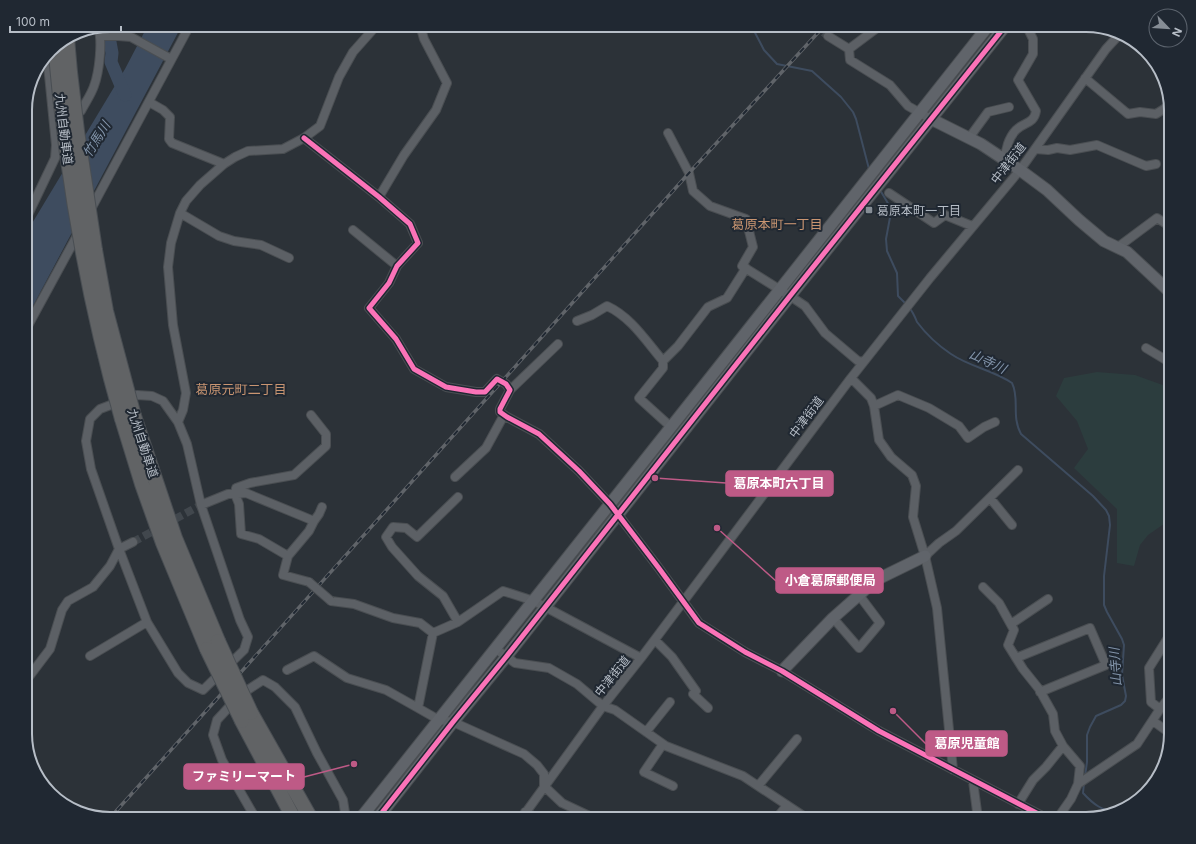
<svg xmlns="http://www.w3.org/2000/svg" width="1196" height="844" viewBox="0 0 1196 844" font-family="Inter,'Noto Sans JP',sans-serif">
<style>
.green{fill:#2c3d3e}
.water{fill:#3e4c5f}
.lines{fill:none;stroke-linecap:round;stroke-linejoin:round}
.stream{stroke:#3e4c5f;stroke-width:2}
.river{stroke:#3e4c5f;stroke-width:13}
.street-tunnel{stroke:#41474d;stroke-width:8;stroke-dasharray:8 4;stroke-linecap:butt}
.street-casing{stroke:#4a4e52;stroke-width:10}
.secondary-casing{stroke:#4a4e52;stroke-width:13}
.highway-casing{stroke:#494e53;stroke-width:16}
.street{stroke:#5c6065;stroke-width:8}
.secondary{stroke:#60646a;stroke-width:11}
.highway{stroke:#616365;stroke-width:14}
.rail-casing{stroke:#606469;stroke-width:3.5}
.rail{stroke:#202832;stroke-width:2;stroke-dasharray:6;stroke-linecap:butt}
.street-bridge-casing{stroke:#4a4e52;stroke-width:10;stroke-linecap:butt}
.highway-bridge-casing{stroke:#494e53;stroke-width:16;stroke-linecap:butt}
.street-bridge{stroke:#5c6065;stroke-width:8}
.highway-bridge{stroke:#616365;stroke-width:14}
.cycleway-casing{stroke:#202832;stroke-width:8}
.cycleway{stroke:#fb73b8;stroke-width:5}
.poi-dot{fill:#868d95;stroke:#202832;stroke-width:1.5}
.labels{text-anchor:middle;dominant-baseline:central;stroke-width:4;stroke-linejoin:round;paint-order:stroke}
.street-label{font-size:12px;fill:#b7bec7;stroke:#202832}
.poi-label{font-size:12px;fill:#b7bec7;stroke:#202832;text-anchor:start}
.water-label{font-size:13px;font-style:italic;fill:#8395ab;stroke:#202832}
.neighbourhood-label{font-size:13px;fill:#c99571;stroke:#202832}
.rim{fill:none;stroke:#b7bec7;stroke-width:2}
.leader{fill:none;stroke:#be5a86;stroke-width:1.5}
.callout-dot{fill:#be5a86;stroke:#202832;stroke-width:1.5}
.callout{fill:#be5a86;stroke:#be5a86;stroke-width:1.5}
.callout-label{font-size:13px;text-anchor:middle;font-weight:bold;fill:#fff}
</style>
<rect width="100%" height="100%" fill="#2c3238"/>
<!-- green -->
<path class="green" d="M1097,372L1135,375L1171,388V519L1148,535L1140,545L1134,566L1117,563V509L1074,468L1088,449L1077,421L1056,396L1064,378Z"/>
<!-- water -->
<path class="water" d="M148,25H182L25,321V235L125,69Z"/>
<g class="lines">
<!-- stream -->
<path class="stream" d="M751,25L764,50L777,64L812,71L841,97L853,112L856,119L869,169
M880,190L889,205L891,212L886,239L887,251L897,273L898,296L907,305
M910,309C913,312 915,317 917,322C926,334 939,346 951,354C970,367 993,370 1012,383C1020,399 1011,416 1021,434L1093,496L1106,510L1109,516L1110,525L1104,576V605L1107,612L1122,639L1124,645L1122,675L1126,696L1125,701L1121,705L1096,716L1090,727L1087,735V762L1085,776
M1084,783L1083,793C1093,804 1102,811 1117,812
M1125,809L1139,793L1149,789"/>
<!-- river -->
<path class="river" d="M107,26L112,53L111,62L125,95"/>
<!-- street-tunnel -->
<path class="street-tunnel" d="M814,25L828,36
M133,542L201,505"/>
<defs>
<path id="street" d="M123,25L126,36
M881,25L899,28L908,25
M100,36H118L131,37L171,59
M828,36L849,49L850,60L890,85L908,106L931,119
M849,49L881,25
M47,55L56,145L55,158
M1085,78L1128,114L1140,112L1156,114L1170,105
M149,102L163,110L170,117L169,139L172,143L224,164
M81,111C85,103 91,95 94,86C99,73 103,41 98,27
M668,133L689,173L693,191L710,206L746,219L753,247L742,266L790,296L805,306L825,333L858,361L863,362
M304,138L379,197L410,224L418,243L397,266L389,283L369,308L396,339L414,369L446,387L476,392H485L497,379L506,384L510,390L500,409V412L507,417L539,434L579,471L610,504L658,567L699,623L745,652L782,671L879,731L1048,819
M969,138L988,112L1009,107
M1035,149L1048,150L1057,148L1070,150L1097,145L1146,166L1156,164
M1005,160C1005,150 1009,137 1016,130C1024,122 1034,124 1036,111L1018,80L1033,54V39L1026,25
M889,193L934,223L945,215L972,226
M379,197L404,155L436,110L447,83L424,39L420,25
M90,211L190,25
M180,213L219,236L234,241L261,245L289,258
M25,221L57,154
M353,230L397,266
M1118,247L1157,218L1171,227
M577,321L592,315L607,306C631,317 646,341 663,361
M25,331L79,232
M1146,348L1171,363
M851,378L871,398L874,406L879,440L891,457L912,475L916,486L913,517L925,556L937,608L953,770
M510,390L558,344
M137,395L152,396L163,401L178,422L187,444L201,505L240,620L248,637L244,650L203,690L188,683L178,673L147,622L119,549L91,469L86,441L90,419L100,409Z
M874,406L898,395L929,408L959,426L968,438L984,427L995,422
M178,422L183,410L186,393L173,325L168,267L171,243L180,213L186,201L200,185L224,164L235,157L248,151L283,149L304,138L320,126L339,77L353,52L377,25
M671,427L639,398L663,368V361L678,346L708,307L727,298L746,268
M455,477L486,448L504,415
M458,497L417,537L406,528L393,527L386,537L392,547L418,576L443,596L458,622
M990,498L1012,525
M201,505L228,494H235L239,504L241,534L259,539L288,556L283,575L309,582
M314,521L319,514L322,507
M288,556L309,531L314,521L246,493L235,494L236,488L250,483L294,475L326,446V434L311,415
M925,556L939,543L956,531L1018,470
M983,587L999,603L1014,630L1008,645L1023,669L1039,689L1053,714L1055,731L1063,746
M331,601L354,604L393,618L420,623L433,633L458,622L503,591L534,601L641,658
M833,618L859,648L880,623L859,595
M1011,624L1048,599
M433,633L418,708L439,720L453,722L524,754L537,765L544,774V786L562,803L596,819
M655,640L672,657L696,691L693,694L708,708
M496,649L515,663L549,668L577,684L603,706L615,710L666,746L743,776L808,819
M90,656L147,622
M1016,658L1090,628L1106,665L1040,692
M287,670L314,656L347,678L386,690L418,708
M25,682L50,649L62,610L68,601L93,587L110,566L119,549L133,542
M1160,709L1171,695
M1153,721L1171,734
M646,732L670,702
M663,744L644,772L673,786
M973,781L978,819
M758,786L797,739
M1018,804L1033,780L1046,767L1063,746L1080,766L1078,784
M525,812L535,817L548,816L554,819
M256,819L222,760L213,735L217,720L240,695L263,680L275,687L295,707L317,753L343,800L346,819
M521,819L603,706L641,658L851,378L930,278L1020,170L1106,49L1118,36
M776,819L787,805
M1057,819L1071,799L1078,784L1137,744L1160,709L1151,702L1149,668L1171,633"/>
<path id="secondary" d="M931,119L981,144L1020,170L1047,190L1079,220L1104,241L1127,252L1171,293
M782,671L833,618L876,580L925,556
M360,819C571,556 779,289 989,25
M377,819L453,722L506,657L790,296L1006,25"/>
<path id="highway" d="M134,416L175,538L218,641
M122,419L142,484L163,543L207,649
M251,713L311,819
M242,721L294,819"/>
</defs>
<!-- street casing -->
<use href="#street" class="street-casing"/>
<!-- secondary casing -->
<use href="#secondary" class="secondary-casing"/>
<!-- highway casing -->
<use href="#highway" class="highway-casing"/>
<!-- street -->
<use href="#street" class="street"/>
<!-- secondary -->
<use href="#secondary" class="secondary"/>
<!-- highway -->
<use href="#highway" class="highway"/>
<defs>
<path id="rail" d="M109,819L689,173L825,25"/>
</defs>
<!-- rail casing -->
<use href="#rail" class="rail-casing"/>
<!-- rail -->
<use href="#rail" class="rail"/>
<defs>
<path id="street-bridge" d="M309,582L331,601"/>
<path id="highway-bridge" d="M67,38L70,72L77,131L95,250L106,311L134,416
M55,45C66,172 87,297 122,419
M218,641L251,713
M207,649L242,721"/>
</defs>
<!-- street-bridge casing -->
<use href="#street-bridge" class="street-bridge-casing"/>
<!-- highway-bridge casing -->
<use href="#highway-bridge" class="highway-bridge-casing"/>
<!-- street-bridge -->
<use href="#street-bridge" class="street-bridge"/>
<!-- highway-bridge -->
<use href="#highway-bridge" class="highway-bridge"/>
<defs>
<path id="cycleway" d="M304,138L379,197L410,224L418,243L397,266L389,283L369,308L396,339L414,369L446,387L476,392H485L497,379L506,384L510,390L500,409V412L507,417L539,434L579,471L610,504L658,567L699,623L745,652L782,671L879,731L1048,819
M377,819L453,722L506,657L790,296L1006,25"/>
</defs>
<!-- cycleway casing -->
<use href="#cycleway" class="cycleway-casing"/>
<!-- cycleway -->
<use href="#cycleway" class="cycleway"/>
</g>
<!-- markers -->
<rect class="poi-dot" x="865" y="206" width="8" height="8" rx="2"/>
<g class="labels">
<!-- street labels -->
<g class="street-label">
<text transform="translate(64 129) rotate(83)">九州自動車道</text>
<text transform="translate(1008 163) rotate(-52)">中津街道</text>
<text transform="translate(806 417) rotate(-53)">中津街道</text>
<text transform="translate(143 443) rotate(72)">九州自動車道</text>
<text transform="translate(612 676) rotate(-51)">中津街道</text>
</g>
<!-- poi labels -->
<g class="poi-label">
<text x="877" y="210">葛原本町一丁目</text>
</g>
<!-- water labels -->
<g class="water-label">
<text transform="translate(96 139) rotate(-58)">竹馬川</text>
<text transform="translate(988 361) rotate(25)">山寺川</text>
<text transform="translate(1115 667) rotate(-94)">山寺川</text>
</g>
<!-- neighbourhood labels -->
<g class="neighbourhood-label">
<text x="777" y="224">葛原本町一丁目</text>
<text x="241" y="389">葛原元町二丁目</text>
</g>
</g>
<!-- crop -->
<path d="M0 0H1196V844H0ZM110 32H1086A78 78 0 0 1 1164 110V734A78 78 0 0 1 1086 812H110A78 78 0 0 1 32 734V110A78 78 0 0 1 110 32Z" fill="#202832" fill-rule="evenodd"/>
<path class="rim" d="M110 32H1086A78 78 0 0 1 1164 110V734A78 78 0 0 1 1086 812H110A78 78 0 0 1 32 734V110A78 78 0 0 1 110 32Z"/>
<!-- callouts -->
<path class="leader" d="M655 478L726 483M717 528L776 581M893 711L926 744M354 764L304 777"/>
<g class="callout-dot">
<circle cx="655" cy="478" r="4"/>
<circle cx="717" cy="528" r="4"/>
<circle cx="893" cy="711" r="4"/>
<circle cx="354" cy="764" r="4"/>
</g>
<g class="callout">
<rect x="726" y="471" width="107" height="25" rx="4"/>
<rect x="776" y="568" width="107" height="25" rx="4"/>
<rect x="926" y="731" width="81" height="25" rx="4"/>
<rect x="184" y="764" width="120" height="25" rx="4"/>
</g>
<g class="callout-label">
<text x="779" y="488">葛原本町六丁目</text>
<text x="830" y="585">小倉葛原郵便局</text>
<text x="967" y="748">葛原児童館</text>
<text x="244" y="781">ファミリーマート</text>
</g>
<!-- north arrow -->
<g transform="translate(1168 28) rotate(115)"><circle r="19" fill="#202832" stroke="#5c646e"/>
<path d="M0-3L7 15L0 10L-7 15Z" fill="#868d95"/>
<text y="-6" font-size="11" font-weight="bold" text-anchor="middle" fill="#b7bec7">N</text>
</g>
<!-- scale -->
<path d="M10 26v6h111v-6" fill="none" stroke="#b7bec7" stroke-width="2"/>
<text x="16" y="26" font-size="12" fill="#b7bec7" stroke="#202832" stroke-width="3" paint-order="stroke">100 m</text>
</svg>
